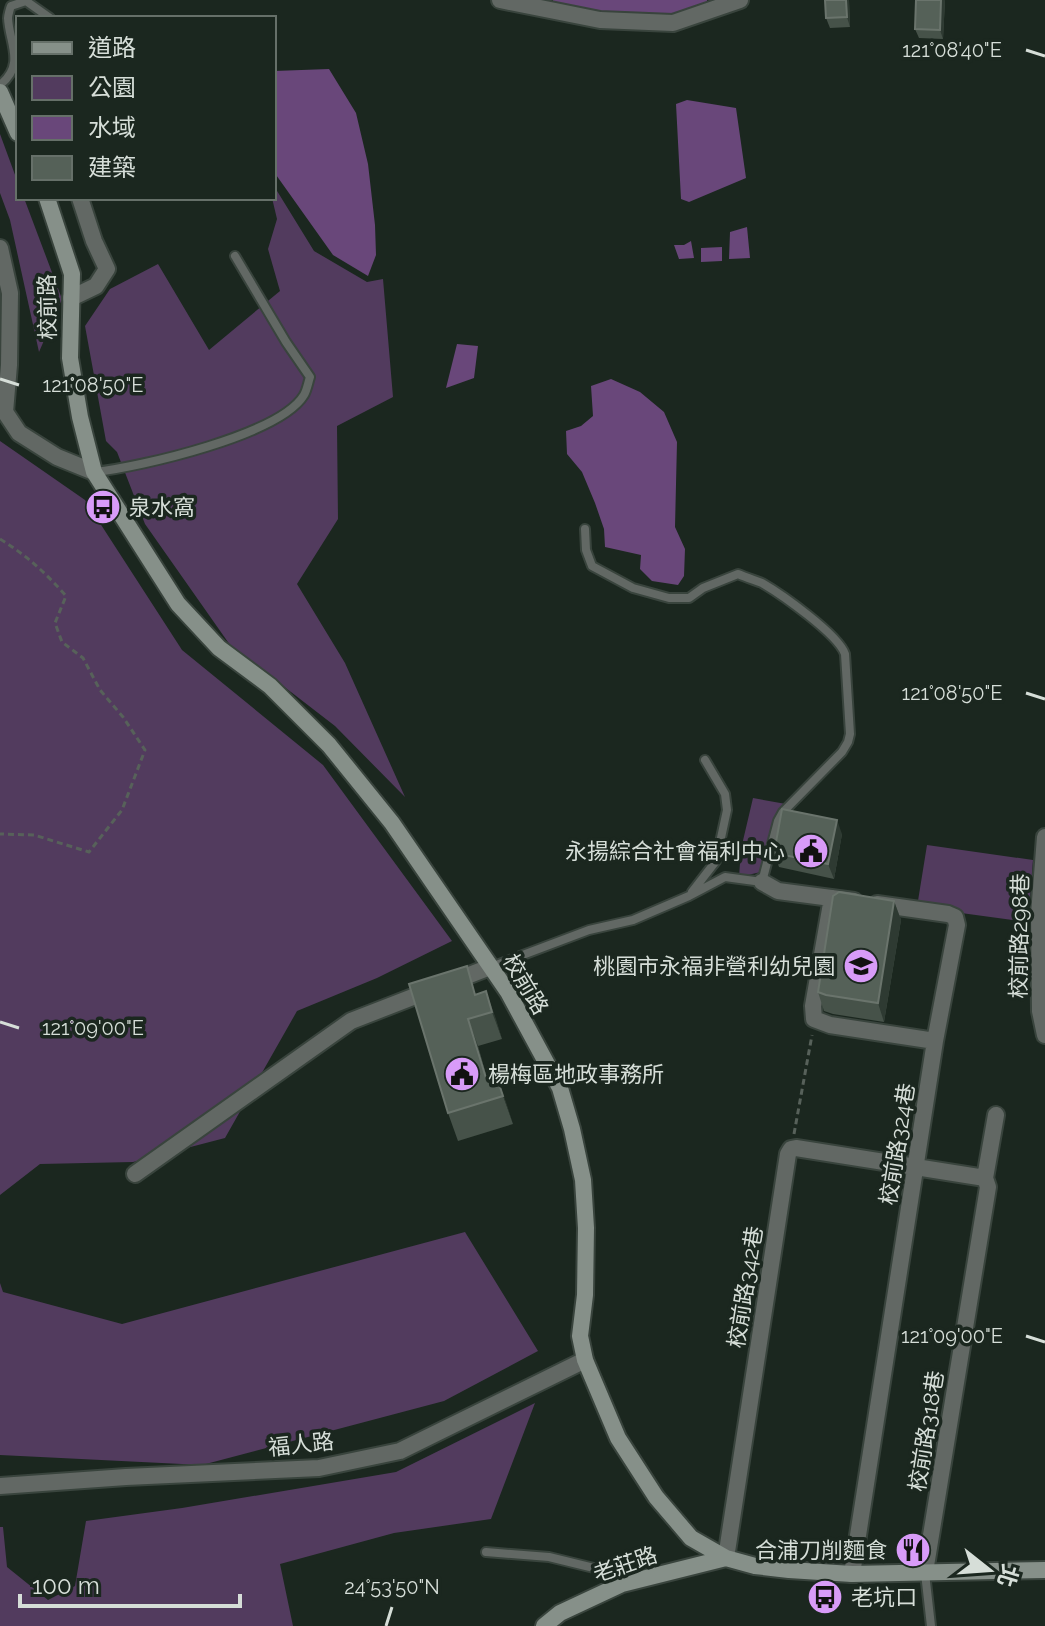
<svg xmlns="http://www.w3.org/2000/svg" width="1045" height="1626" viewBox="0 0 1045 1626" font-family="Raleway,'Noto Sans TC',sans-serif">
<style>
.green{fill:#523b5e}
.water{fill:#69477a}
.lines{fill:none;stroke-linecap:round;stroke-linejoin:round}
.river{stroke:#69477a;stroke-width:26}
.lane-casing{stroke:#39443d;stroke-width:12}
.street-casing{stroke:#39443d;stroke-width:20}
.secondary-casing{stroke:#39443d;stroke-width:20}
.path{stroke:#57615a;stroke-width:3;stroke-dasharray:6 4;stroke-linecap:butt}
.lane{stroke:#626864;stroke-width:8}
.street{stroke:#626864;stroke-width:16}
.secondary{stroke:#869089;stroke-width:16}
.wall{fill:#465249}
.shaded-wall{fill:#2e3a32}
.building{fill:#556158;stroke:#6a746c;stroke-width:2}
.ticks{fill:none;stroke:#d6ded8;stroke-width:3}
.labels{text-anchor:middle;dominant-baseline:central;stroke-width:7;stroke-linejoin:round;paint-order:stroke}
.street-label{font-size:22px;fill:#d6ded8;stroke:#1b271f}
.poi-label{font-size:22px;fill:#d6ded8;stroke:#1b271f;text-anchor:start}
.ticks-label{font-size:20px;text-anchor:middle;fill:#d6ded8;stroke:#1b271f;stroke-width:7;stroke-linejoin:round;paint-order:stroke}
</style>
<rect width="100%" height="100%" fill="#1b271f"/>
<!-- green -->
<path class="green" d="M0,134L18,183V198H24L62,299L39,352L10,220L0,193Z
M274,186L314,251L367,282L383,279L393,397L337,426L338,519L297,584L345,663L405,797L335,726L230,645L145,524L117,452L106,441L85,326L110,289L158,264L209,350L280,291L268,249L277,219L272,198H274Z
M0,441L85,500L182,650L323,765L452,941L377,978L297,1011L225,1138L133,1162L40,1164L0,1195Z
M753,798L786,804L769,870L739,877L741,849Z
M927,845L1033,860L1028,922L917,907Z
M465,1232L538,1351L444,1401L202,1465L0,1455V1283L3,1292L122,1324Z
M535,1403L491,1519L394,1533L280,1564L293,1626H0V1527H3L7,1567L48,1600L75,1586L86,1521L182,1508L396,1472Z"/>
<!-- water -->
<path class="water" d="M329,69L356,113L368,164L375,225L376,255L368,276L333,255L274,172V71Z
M687,100L736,108L746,178L689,202L681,199L676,104Z
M747,227L750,258L729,259L730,232Z
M691,241L694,258L679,259L674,245H684Z
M722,247V261L701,262V248Z
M457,344L478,346L474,378L446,388Z
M611,379L640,392L664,412L677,442L675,527L685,549L684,576L678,585L652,581L640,569L641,555L605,547L604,529L595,503L582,472L567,454L566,431L581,426L593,416L591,386Z"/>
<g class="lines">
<!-- river -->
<path class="river" d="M566,0L598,7L662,12L694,0"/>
<defs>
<path id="lane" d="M0,85C26,64 9,43 8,18C8,16 10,8 11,6L26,1L50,18
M95,472C140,467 280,435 304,395C307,390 308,383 310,377L286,342L235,256
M692,892L716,861L727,810L725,794L705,760
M491,967L589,930L633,920L689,896L725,877L762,882L778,821L783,812L842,752L848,742L850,734L845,654C838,634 781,594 762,583C754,580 745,577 738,574L703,588L689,598H669L633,588L592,566L586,550L585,529
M486,1552L549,1557L598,1569L622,1584
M925,1573L931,1626"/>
<path id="street" d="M500,0L600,20L673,23L740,0
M0,248L10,293L9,365L5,412L19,433L57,457L94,472
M71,298L96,286L107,269L94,241L80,198
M1045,837L1039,914L1040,1011L1045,1035
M762,882L778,891L854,901
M832,898L813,1006L814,1019L830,1025L935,1041
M135,1174L351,1021L490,967
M985,1178L996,1115
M0,1486L126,1477L319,1468L400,1451L585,1360
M726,1558L788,1154L791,1149L796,1148L985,1178L988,1187L925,1572
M852,1574L935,1041L957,925L955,917L948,914L877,904"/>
<path id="secondary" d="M0,92L18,133
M47,198L72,274L70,358L80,417L94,472L178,604L219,648L270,686L329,745L392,823L508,992L560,1088L572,1129L583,1180L586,1228L585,1295L580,1336L585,1360L618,1438L656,1497L691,1538L726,1558L755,1566L789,1570L852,1574L1045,1570
M544,1626L560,1613L622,1584L726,1558"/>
</defs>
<!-- lane casing -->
<use href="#lane" class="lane-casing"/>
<!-- street casing -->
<use href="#street" class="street-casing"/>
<!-- secondary casing -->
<use href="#secondary" class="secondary-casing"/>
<!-- path -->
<path class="path" d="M0,539C26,555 46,573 66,596L55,623L62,642L83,658L100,690L123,717L145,750L122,810L89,852L34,835L0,834
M794,1134L812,1035"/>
<!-- lane -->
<use href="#lane" class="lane"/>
<!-- street -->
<use href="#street" class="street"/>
<!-- secondary -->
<use href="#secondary" class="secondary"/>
</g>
<!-- wall -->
<path class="wall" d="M849,0L850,27L830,28L826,18Z
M945,0L943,39L919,38L915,29Z
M842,834L834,879L779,867L774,853Z
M894,901L901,920L884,1022L833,1014L824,1011L818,992Z
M409,984L477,994L486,991L502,1039L478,1046L487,1078L496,1075L513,1124L458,1141L448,1113Z"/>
<!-- shaded-wall -->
<path class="shaded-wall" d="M846,0H849L850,27L847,17Z
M941,0H945L943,39L940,30Z
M837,820L842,834L834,879L828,864Z
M894,901L901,920L884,1022L878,1003Z
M486,991L496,1019L502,1039L492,1012Z
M468,1019L478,1046L493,1099L486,1078Z
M496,1075L506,1102L513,1124L503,1096Z"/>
<!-- building -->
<path class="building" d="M825,0H846L847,17L826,18Z
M916,0H941L940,30L915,29Z
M782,809L837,820L828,864L774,853Z
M839,892L894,901L878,1003L826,995L818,992L833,896Z
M467,966L475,995L486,991L492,1012L468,1019L486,1078L496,1075L503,1096L448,1113L409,984Z"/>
<!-- ticks -->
<path class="ticks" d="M1026,50L1045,56M0,379L19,385M1026,693L1045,699M0,1022L19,1028M1026,1336L1045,1342M386,1626L392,1607"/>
<!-- icons -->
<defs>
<symbol id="bus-disc" viewBox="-11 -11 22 22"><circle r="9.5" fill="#d89bf8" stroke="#1b271f"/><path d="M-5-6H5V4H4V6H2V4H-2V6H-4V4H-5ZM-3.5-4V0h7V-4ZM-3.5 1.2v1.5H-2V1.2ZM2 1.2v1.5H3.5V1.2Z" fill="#111"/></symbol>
<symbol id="civic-disc" viewBox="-11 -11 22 22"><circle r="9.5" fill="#d89bf8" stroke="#1b271f"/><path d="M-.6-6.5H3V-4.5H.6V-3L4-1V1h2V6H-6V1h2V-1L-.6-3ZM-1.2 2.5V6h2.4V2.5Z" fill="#111"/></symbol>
<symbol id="school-disc" viewBox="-11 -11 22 22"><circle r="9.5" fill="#d89bf8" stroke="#1b271f"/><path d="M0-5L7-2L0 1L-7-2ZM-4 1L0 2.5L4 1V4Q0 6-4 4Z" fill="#111"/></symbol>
<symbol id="restaurant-disc" viewBox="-11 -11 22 22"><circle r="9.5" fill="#d89bf8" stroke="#1b271f"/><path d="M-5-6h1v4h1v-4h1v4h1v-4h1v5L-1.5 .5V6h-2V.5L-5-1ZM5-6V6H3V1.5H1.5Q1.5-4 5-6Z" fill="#111"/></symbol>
</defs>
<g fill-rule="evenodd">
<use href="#bus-disc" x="83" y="487" width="40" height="40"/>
<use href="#civic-disc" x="791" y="831" width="40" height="40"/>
<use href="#school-disc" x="841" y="946" width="40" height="40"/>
<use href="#civic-disc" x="442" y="1054" width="40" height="40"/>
<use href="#restaurant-disc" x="893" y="1530" width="40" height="40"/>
<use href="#bus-disc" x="805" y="1577" width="40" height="40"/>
</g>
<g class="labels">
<!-- street labels -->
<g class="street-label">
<text transform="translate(47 307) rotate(-91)">校前路</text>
<text transform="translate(1019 936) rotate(-89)">校前路298巷</text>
<text transform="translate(526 984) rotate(59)">校前路</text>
<text transform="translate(897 1144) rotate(-81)">校前路324巷</text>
<text transform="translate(745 1287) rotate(-81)">校前路342巷</text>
<text transform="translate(926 1431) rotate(-81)">校前路318巷</text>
<text transform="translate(301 1444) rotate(-6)">福人路</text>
<text transform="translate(625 1564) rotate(-19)">老莊路</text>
</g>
<!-- poi labels -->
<g class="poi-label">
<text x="129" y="507">泉水窩</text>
<text x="785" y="851" text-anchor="end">永揚綜合社會福利中心</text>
<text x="835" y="966" text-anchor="end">桃園市永福非營利幼兒園</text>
<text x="488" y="1074">楊梅區地政事務所</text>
<text x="887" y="1550" text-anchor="end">合浦刀削麵食</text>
<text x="851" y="1597">老坑口</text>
</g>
</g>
<g class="ticks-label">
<text x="952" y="57">121°08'40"E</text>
<text x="93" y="392">121°08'50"E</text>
<text x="952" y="700">121°08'50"E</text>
<text x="93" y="1035">121°09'00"E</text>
<text x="952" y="1343">121°09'00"E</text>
<text x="392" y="1594">24°53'50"N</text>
</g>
<!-- legend -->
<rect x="16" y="16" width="260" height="184" fill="#1b271f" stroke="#667069" stroke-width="2"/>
<rect x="32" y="42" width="40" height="12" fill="#869089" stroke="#667069" stroke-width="2"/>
<text x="88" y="56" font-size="24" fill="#d6ded8">道路</text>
<rect x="32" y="76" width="40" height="24" fill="#523b5e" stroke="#667069" stroke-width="2"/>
<text x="88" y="96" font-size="24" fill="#d6ded8">公園</text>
<rect x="32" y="116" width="40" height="24" fill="#69477a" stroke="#667069" stroke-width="2"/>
<text x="88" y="136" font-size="24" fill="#d6ded8">水域</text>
<rect x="32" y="156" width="40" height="24" fill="#556158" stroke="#667069" stroke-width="2"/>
<text x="88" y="176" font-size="24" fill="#d6ded8">建築</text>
<!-- north arrow -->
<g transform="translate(989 1570) rotate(107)" stroke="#1b271f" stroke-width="6" paint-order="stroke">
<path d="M0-6L14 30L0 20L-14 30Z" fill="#d6ded8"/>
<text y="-12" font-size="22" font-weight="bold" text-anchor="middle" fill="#d6ded8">北</text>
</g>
<!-- scale -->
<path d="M20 1594v12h220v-12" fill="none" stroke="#d6ded8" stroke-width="4"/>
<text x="32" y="1594" font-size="24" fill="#d6ded8" stroke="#1b271f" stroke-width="6" paint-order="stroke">100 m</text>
</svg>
